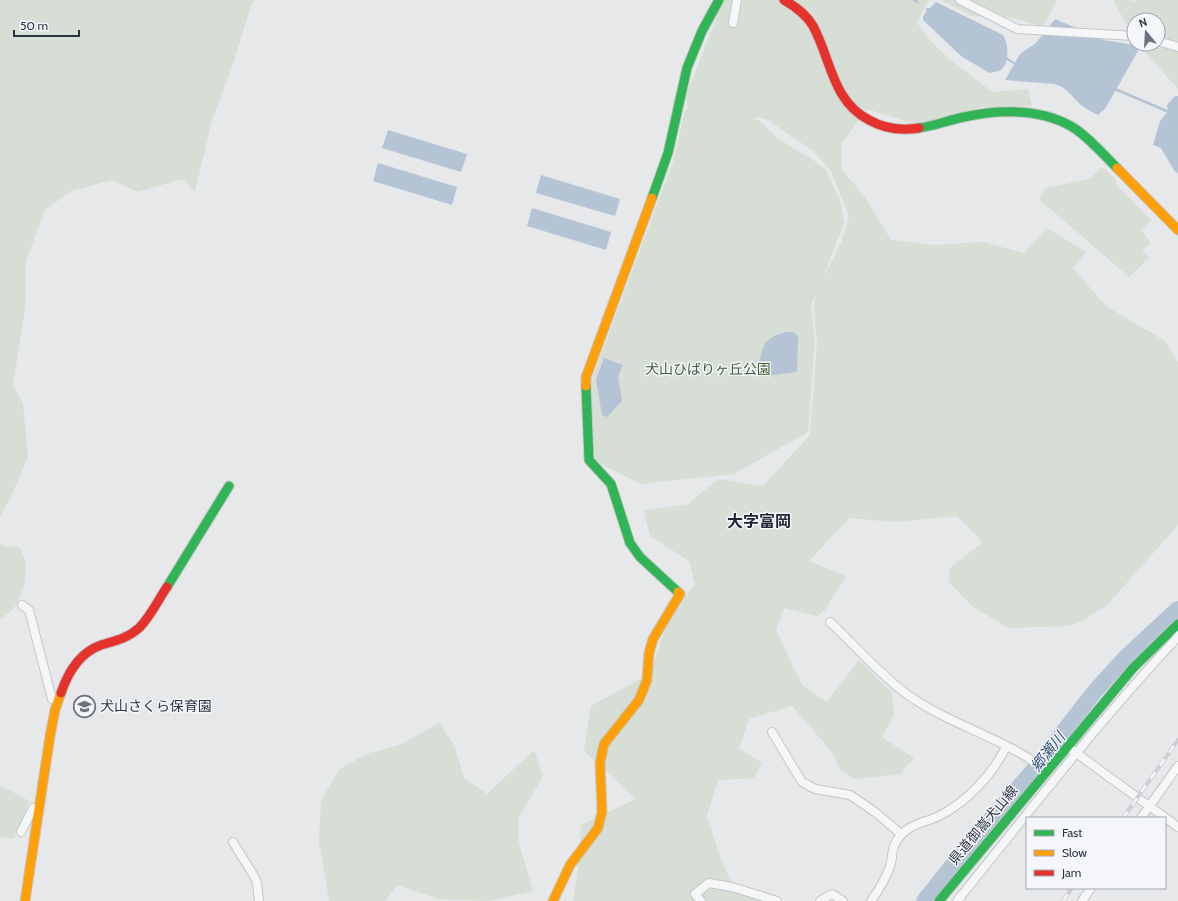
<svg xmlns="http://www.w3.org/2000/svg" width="1178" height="901" viewBox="0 0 1178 901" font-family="Cabin,'Noto Sans JP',sans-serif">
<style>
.green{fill:#d6ded6;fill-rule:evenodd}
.water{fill:#b4c4d5}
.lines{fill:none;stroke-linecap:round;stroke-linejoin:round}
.stream{stroke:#b4c4d5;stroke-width:2.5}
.river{stroke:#b4c4d5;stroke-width:16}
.street-casing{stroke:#c4c6c8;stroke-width:10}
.fast-casing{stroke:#c4c6c8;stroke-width:11}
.slow-casing{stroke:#c4c6c8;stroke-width:11}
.jam-casing{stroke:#c4c6c8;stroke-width:11}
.street{stroke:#f5f6f7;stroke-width:8}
.fast{stroke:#30b455;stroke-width:9}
.slow{stroke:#ff9f0a;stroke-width:9}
.jam{stroke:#e5322d;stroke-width:9}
.rail-casing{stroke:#cecfd2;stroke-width:4}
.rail{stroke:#f4f6f9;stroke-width:2.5;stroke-dasharray:8;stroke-linecap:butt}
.labels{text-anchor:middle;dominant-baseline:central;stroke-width:3;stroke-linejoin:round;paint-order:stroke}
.park-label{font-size:14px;fill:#3f6138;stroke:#f4f6f9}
.poi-label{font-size:14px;fill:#2b3445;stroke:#f4f6f9;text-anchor:start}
.street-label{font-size:14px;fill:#2b3445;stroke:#f4f6f9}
.water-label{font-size:15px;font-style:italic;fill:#34527a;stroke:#f4f6f9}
.quarter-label{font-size:16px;font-weight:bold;fill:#1d2536;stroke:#f4f6f9}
</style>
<rect width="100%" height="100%" fill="#e6e8ea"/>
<!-- green -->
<path class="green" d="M0,0H256L252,3L232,67L212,120L195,192L182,179L138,192L112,180L71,191L45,210L26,261L25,310L13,385L23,404L28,457L10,499L0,516Z
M721,0H929L917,22C932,49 967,72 992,92L1028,89L1032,106L983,107L915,124L867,109L841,144L842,170L865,197L891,240L934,245L983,242L1024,253L1047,228L1086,252L1073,268L1106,306L1165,341L1178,362V525L1108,604L1084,620L1068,626L1008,628L972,606L948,581L951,567L983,542L957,516L894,522L849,518L809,561L846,576L825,610L817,616L784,608L776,630L802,685L827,702L859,660L892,693L894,715L882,737L914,758L900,774L855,779L840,770L832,752L792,706L749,719L739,749L762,763L754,778L718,780L707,816L718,850L731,883L768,901H573L578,870L581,825L636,799L584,751L591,706L650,674L670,615L695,584L689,561L650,536L644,511L688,504L718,479L763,486L810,435L817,343L814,309L816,294L811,306L815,341L808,432L734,474L640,484L596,461C589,433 590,404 593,376L674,159L685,109H688L686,96L719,11ZM758,117L768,120L813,151L831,171L849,216L841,243L822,280L844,223L841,203L826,170L816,162L777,138L759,120L753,119Z
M941,0H1057L1043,27L1009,17L972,16Z
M1113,0H1131L1132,2L1137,0H1178V89L1138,44H1158V20H1134V38Z
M1102,167L1117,181L1115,183L1151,220L1142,231L1151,243L1142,250L1149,258L1129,277L1040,200L1039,197L1046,188L1090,179Z
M0,543L6,547L18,546C31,563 26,587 16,605C12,611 5,615 0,620Z
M439,723L454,745L464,778L487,794L534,750L543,776L518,819L519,843L533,891L488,901L439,899L397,885L385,901H329L319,842L321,800L340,769L366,754L402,744Z
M0,785L29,801L14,839L0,837Z"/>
<!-- water -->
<path class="water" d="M936,2L1003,35C1009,43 1010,66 999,71C996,72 992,72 989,73L961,56L923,20V16L926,12V8H930Z
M1055,19L1104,40L1134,45L1139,49L1105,109L1098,115C1092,112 1086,109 1081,105C1071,96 1069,89 1055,84L1005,80L1020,54L1036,43Z
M1175,96H1178V173L1175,172L1161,148L1153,145L1160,121L1168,111L1167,105Z
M388,130L467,154L461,172L382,148Z
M378,163L457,187L452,205L373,181Z
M541,175L620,199L615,216L536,193Z
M532,208L611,232L606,250L527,226Z
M787,332H794L798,337L797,372L758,377C757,371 758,365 760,358C765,340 768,337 787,332Z
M604,358L623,365L618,377L622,401L607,417L602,415L596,380Z"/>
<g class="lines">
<!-- stream -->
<path class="stream" d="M914,0L917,2
M1004,57L1017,65
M1115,89L1169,112"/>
<!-- river -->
<path class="river" d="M924,901L967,847L1036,767L1095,691L1126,657L1178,609"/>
<defs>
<path id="street" d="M960,0L1017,29L1134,36
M733,23L737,0
M1158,41L1178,47
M22,605L29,610L52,699L58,701
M830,622C854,644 882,677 908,695C952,726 1005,738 1047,771
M772,732L802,782L815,789L850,795L875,812L901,834
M1072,750L1178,827
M1141,818L1178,766
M21,832L33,808H39
M233,842L254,876L257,883L259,901
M701,901L695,894L709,883L732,887L777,901
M820,901L832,894L843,901
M871,901C878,891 885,880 889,869C895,856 888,850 901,835C910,824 927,822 939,816C967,802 992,775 1006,747
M957,901C1029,812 1099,721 1177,638L1174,628
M1082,901L1091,888"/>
<path id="fast" d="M919,128C934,126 949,120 964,117C1000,109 1045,108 1077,130C1092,141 1104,155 1117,168
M652,198L668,153L687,68L702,31L719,0
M586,386L589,460L611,484L630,543L640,557L678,592
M167,587L229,486
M939,901L1133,668L1178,624"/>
<path id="slow" d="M1117,168L1178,230
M586,386V377L652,198
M25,901L50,736L55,710L61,693
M553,901L570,865L598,828L602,812L600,763L604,744L639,700L647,680L649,653L653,639L680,594L678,592"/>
<path id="jam" d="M784,0C796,7 806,14 813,26C831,59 832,101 869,120C885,129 901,131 919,128
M61,693C68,672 79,653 101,645C115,641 128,638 139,628C151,616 158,600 167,587"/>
</defs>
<!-- street casing -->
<use href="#street" class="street-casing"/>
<!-- fast casing -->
<use href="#fast" class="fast-casing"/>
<!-- slow casing -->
<use href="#slow" class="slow-casing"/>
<!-- jam casing -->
<use href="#jam" class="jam-casing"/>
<!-- street -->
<use href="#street" class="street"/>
<!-- fast -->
<use href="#fast" class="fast"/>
<!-- slow -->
<use href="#slow" class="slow"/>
<!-- jam -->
<use href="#jam" class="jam"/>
<defs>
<path id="rail" d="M1123,818L1178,740
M1063,901L1072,888"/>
</defs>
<!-- rail casing -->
<use href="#rail" class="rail-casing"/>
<!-- rail -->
<use href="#rail" class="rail"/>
</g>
<!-- icons -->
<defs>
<symbol id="school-ring" viewBox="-11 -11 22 22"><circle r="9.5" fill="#f4f6f9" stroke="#6c737f" stroke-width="1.5"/><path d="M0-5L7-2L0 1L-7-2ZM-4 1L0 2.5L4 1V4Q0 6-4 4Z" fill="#6c737f"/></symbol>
</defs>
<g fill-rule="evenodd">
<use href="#school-ring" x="72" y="694" width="25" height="25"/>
</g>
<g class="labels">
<!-- park labels -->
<g class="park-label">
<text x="708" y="369">犬山ひばりヶ丘公園</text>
</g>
<!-- poi labels -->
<g class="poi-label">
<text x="100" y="706">犬山さくら保育園</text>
</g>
<!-- street labels -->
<g class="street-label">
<text transform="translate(983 825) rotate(-50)">県道御嵩犬山線</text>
</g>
<!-- water labels -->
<g class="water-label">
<text transform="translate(1048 752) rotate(-52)">郷瀬川</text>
</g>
<!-- quarter labels -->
<g class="quarter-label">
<text x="759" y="521">大字富岡</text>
</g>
</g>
<!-- legend -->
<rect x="1026" y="817" width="140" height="72" fill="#f4f6f9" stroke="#a4a8b1"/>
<rect x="1034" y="830" width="20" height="6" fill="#30b455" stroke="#a4a8b1"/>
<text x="1062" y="837" font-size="12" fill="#2b3445">Fast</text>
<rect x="1034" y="850" width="20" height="6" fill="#ff9f0a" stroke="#a4a8b1"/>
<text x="1062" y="857" font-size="12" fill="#2b3445">Slow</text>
<rect x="1034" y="870" width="20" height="6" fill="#e5322d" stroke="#a4a8b1"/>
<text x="1062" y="877" font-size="12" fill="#2b3445">Jam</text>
<!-- north arrow -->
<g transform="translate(1146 32) rotate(342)"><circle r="19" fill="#f4f6f9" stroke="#a4a8b1"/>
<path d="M0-3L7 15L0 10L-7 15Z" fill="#6c737f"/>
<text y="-6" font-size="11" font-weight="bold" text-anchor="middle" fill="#2b3445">N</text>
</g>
<!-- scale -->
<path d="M14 30v6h65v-6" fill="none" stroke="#2b3445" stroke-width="2"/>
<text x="20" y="30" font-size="12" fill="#2b3445" stroke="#f4f6f9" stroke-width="3" paint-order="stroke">50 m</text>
</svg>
